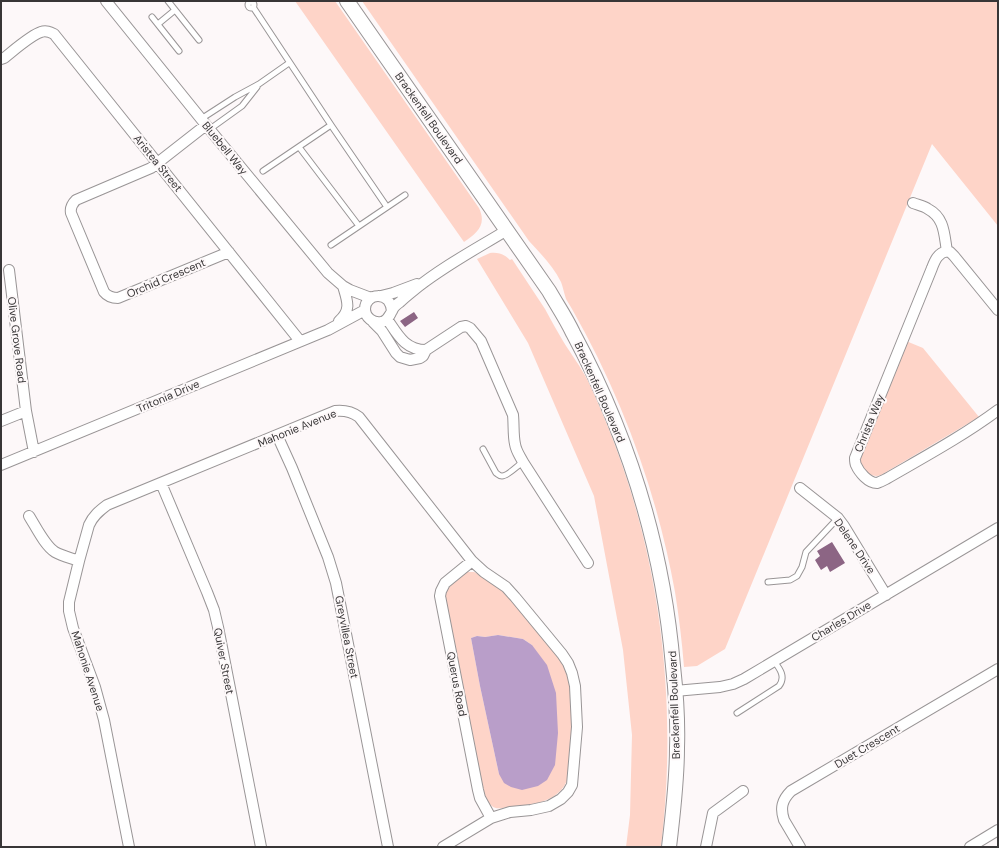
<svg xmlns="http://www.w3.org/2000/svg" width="999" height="848" viewBox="0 0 999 848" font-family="'DM Sans',sans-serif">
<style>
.green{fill:#fed4c8;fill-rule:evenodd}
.water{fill:#b99ec9}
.building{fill:#8c6584}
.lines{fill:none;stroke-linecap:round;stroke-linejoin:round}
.lane-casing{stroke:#999596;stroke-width:7}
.street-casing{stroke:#999596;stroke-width:12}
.secondary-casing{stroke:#999596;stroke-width:16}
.lane{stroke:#fff;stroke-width:5}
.street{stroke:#fff;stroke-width:10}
.secondary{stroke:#fff;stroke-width:14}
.labels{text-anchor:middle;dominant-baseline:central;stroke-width:4;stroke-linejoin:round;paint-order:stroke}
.street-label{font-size:11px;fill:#383637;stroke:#fdf8f9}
</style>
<rect width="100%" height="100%" fill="#fdf8f9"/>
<!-- green -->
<path class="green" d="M295,1H335L479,208C487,225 477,233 464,242Z
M362,1H998V226L932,144L725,649L697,666L684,667C682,642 679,617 675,592C657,492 622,397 572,309C570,306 568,302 566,299C564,293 563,287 561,282C553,266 541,254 529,241Z
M490,253C498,252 504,254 510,260L512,259C523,276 534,292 545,309C551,320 557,331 563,341C571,354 581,367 588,381C657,527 680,687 661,847H626L630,815L632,735L623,650L594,496L528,343L477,259Z
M906,341L923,348L979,417L881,475C870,479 863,469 859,460Z
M466,572H474L478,574L499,588L510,597L565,666C574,693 573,726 571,754C570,762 570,771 568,778C566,784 563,789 558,793C547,803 529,805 515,806C498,808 494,813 484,796L445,596L448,587L463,574ZM498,635L523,639L532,645L499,774L480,686L471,638L477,636L485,637Z"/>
<!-- water -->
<path class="water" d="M498,635L523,639L532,645L547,665L556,693L558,733L555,765L547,780L538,786L522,790L511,787L504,783L499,774L480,686L471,638L477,636L485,637Z"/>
<!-- building -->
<path class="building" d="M414,312L418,318L405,327L400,321Z
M832,542L845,563L830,572L827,566L821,570L815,560L820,556L817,551Z"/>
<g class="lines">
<defs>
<path id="lane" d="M168,1L199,40
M248 5a3 3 0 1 1 6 0a3 3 0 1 1-6 0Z
M253,7L331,125L263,171
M152,17L179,51
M158,24L175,10
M201,119L235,97L259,84L289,63
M331,125L387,207
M210,129L242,106L257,87
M299,147L359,226
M331,245L405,195
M483,449L496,473C498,474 499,476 502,476C508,476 518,465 523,462
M768,582L790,580L797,576L802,567L806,552L838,518
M737,713L779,686C786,677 780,669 774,661"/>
<path id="street" d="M106,1L206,125L328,273L343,286L350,290L371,298
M1,59L4,58C13,51 31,35 41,32C46,30 50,32 54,34L300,341
M206,125L151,168L76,200C72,204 70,208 71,213L104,292C108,297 112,298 118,298L229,252
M913,203C918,205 924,206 928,209C945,218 944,235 947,251L950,252L954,256L998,310
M947,251C938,253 935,260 932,268L855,458C855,460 855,463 856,465C859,472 868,483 877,483C880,482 884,480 886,479C924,457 963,436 998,410
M9,270L26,411L34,452
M381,296L393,293L417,284
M392,311C390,290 365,293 365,309C365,317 373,324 382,322C388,320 389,316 392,311C393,308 397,304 400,302C404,298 409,294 414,290C442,267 476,249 507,230
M387,319C398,335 405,350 426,350
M339,321C352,310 347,300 343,286
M373,322L382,331L396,353L400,357L410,360L420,358L423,356L426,350L461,327L466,326L470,328L481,341L513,415C514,425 513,435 515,444C516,451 520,456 523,462L588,563
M1,421L26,411
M277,435L292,468L328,557L336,583L388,847
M1,465L328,330L365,310
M161,483L207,592L214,610L218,627L261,847
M800,488L838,518L844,526L886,595
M29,516C36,527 45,546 55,552C62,556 71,558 79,561
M472,561L445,583L441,591L440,596L478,790L480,798L491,818
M675,691L720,687L733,684L744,679L998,528
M129,847L104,720L95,687L73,628L69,611V602L79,561L89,525C93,516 99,511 107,505L335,411C344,410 351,411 359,417L472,561L484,572L506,587L515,597L562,654L568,663L572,673L575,686L577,727L572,785L568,792L561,799L549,806L531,810L510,812L491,818L443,847
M706,847L713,813L743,791
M800,847L784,820C780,808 782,800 791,791L998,669
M970,847L998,830"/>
<path id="secondary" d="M347,1L549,291C557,305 566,318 573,333C629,437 663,548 673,666C676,693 678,721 677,748C677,781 673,814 669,847"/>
</defs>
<!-- lane casing -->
<use href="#lane" class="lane-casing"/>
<!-- street casing -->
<use href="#street" class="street-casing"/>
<!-- secondary casing -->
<use href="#secondary" class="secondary-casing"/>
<!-- lane -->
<use href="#lane" class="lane"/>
<!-- street -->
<use href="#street" class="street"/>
<!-- secondary -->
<use href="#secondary" class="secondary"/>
</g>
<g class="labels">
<!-- street labels -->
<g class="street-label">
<text transform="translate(429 118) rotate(55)">Brackenfell Boulevard</text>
<text transform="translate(225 148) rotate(51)">Bluebell Way</text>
<text transform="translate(158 163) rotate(51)">Aristea Street</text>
<text transform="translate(166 278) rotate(-23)">Orchid Crescent</text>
<text transform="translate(17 340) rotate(83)">Olive Grove Road</text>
<text transform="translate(600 392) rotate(66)">Brackenfell Boulevard</text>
<text transform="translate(168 396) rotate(-23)">Tritonia Drive</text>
<text transform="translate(869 423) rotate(-68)">Christa Way</text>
<text transform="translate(297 428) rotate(-22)">Mahonie Avenue</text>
<text transform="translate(855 546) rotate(56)">Delene Drive</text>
<text transform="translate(841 621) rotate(-31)">Charles Drive</text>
<text transform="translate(347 637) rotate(79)">Greyvillea Street</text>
<text transform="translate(224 661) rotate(79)">Quiver Street</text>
<text transform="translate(88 671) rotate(72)">Mahonie Avenue</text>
<text transform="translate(457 684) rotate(79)">Querus Road</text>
<text transform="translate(674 705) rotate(-92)">Brackenfell Boulevard</text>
<text transform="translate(867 746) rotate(-31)">Duet Crescent</text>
</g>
</g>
<!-- border -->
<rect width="999" height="848" fill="none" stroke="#383637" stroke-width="4"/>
</svg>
